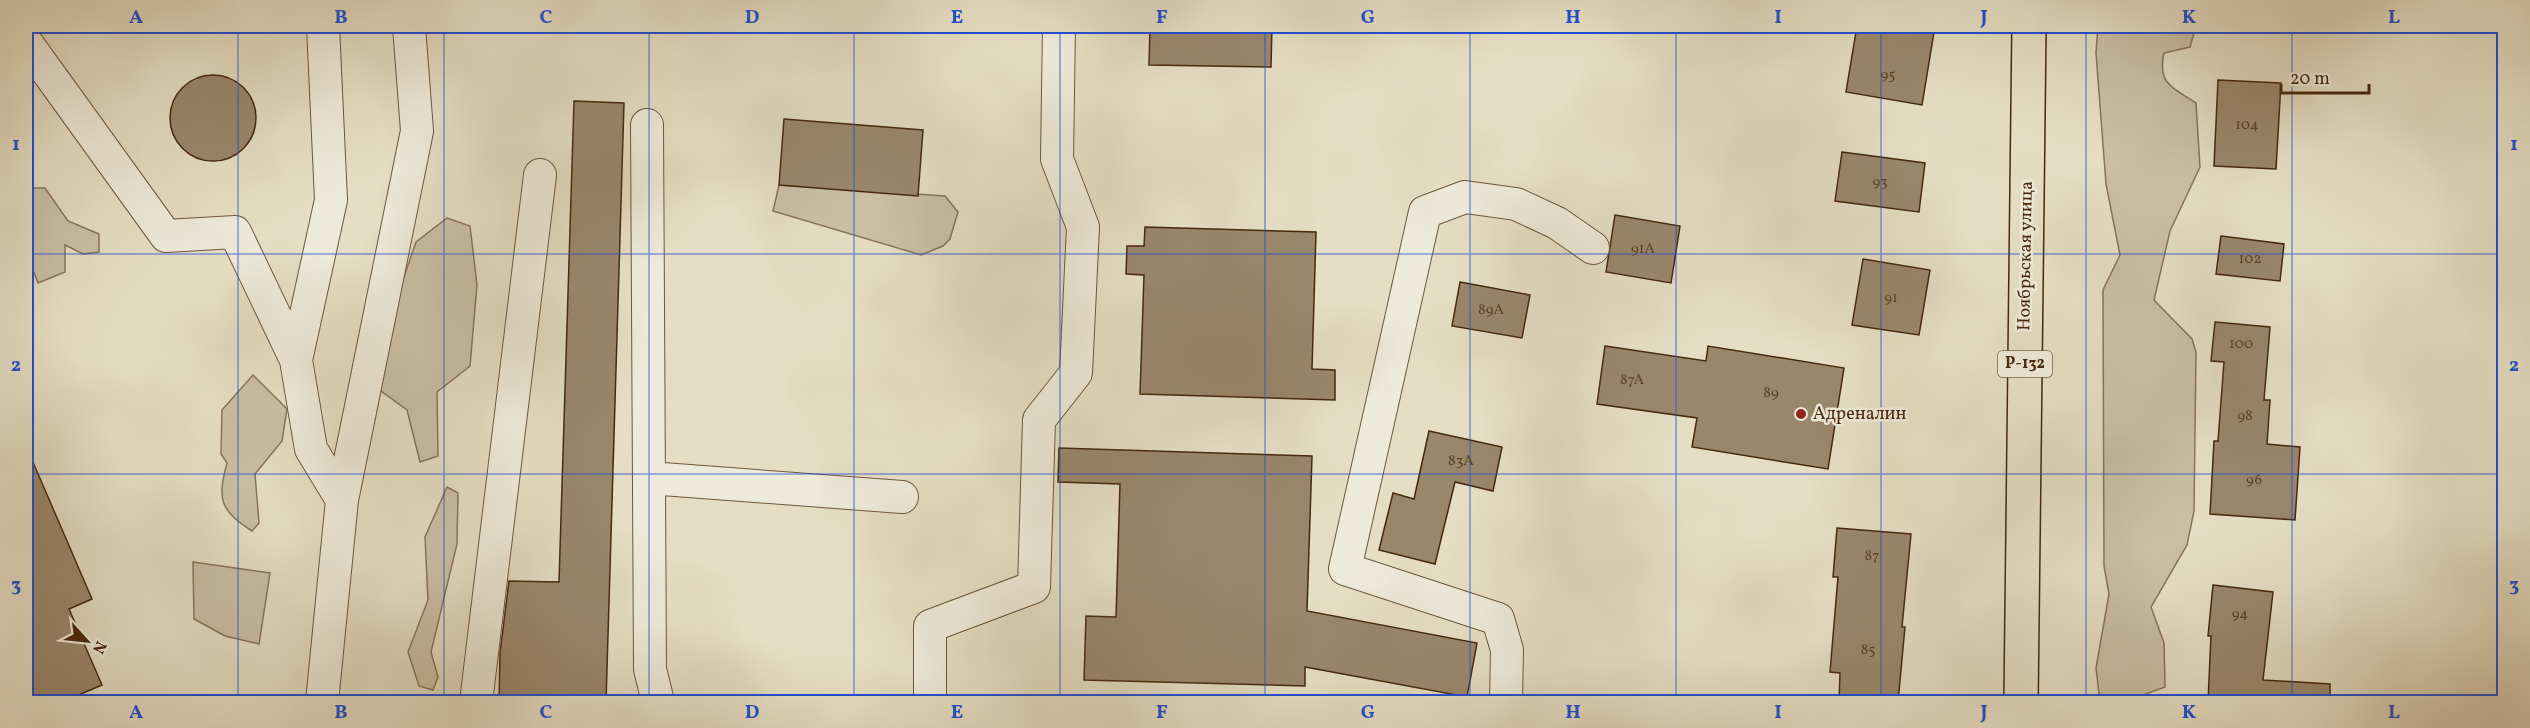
<svg xmlns="http://www.w3.org/2000/svg" width="2530" height="728" viewBox="0 0 2530 728" font-family="Vollkorn,serif">
<style>
.green{fill:#cabfa5;stroke:#887459;stroke-width:1.5}
.building{fill:#99876c;stroke:#46280d;stroke-width:1.5}
.lines{fill:none;stroke-linecap:round;stroke-linejoin:round}
.minor-casing{stroke:#6e563b;stroke-width:34}
.highway-casing{stroke:#46280d;stroke-width:36}
.minor{stroke:#eeead9;stroke-width:32}
.highway{stroke:#e5dec4;stroke-width:33}
.grid{fill:none;stroke:#1d4ed8;stroke-width:1.5;stroke-opacity:0.55}
.poi-dot{fill:#8f2418;stroke:#eeead9;stroke-width:2}
.labels{text-anchor:middle;dominant-baseline:central;stroke-width:5;stroke-linejoin:round;paint-order:stroke}
.number-label{font-size:15px;fill:#5b4025}
.shield{fill:#eeead9;stroke:#78624a;stroke-width:1.5}
.shield-label{font-size:16px;font-weight:bold;fill:#46280d}
.street-label{font-size:18px;fill:#46280d;stroke:#eeead9}
.poi-label{font-size:18px;fill:#46280d;stroke:#eeead9;text-anchor:start}
.neatline{fill:none;stroke:#1d4ed8;stroke-width:2}
.grid-label{font-size:20px;text-anchor:middle;font-weight:bold;fill:#1d4ed8}
</style>
<rect width="100%" height="100%" fill="#e5dec4"/>
<filter id="stains"><feTurbulence type="fractalNoise" baseFrequency=".00333" numOctaves="4"/><feColorMatrix values="0 0 0 0 .2 0 0 0 0 .09 0 0 0 0 .02 0 0 0 .5 -.17"/></filter>
<radialGradient id="worn" r=".72"><stop offset=".6" stop-color="#630" stop-opacity="0"/><stop offset="1" stop-color="#630" stop-opacity=".3"/></radialGradient>
<!-- green -->
<path class="green" d="M2098,26H2196L2190,47L2164,53C2157,84 2173,88 2196,103L2200,167L2170,231L2154,300L2192,339L2196,352L2194,511L2187,545L2151,607L2164,643L2165,687L2140,696L2138,702H2100L2096,668L2109,594L2104,566L2103,290L2120,255L2106,184L2096,53Z
M779,185L945,196L958,212L950,239L943,246L921,255L773,211Z
M26,188H45L68,221L99,234V252L83,254L65,245V272L38,283L26,252Z
M447,218L470,226L477,285L470,366L437,392L438,456L420,462L407,410L381,391L377,355L416,242Z
M253,375L287,409L282,441L255,474L259,523L252,531C220,510 217,500 227,463L221,454L222,410Z
M447,487L458,493L457,544L431,652L438,677L433,690L419,686L408,652L428,600L425,537Z
M193,562L270,573L259,644L225,636L194,619Z"/>
<!-- building -->
<path class="building" d="M1150,26H1272L1271,67L1149,65Z
M1857,26H1935L1922,105L1846,92Z
M170 118a43 43 0 1 1 86 0a43 43 0 1 1-86 0Z
M2218,80L2281,83L2276,169L2214,166Z
M574,101L624,103L606,702H499L500,653L509,581L559,582Z
M784,119L923,130L918,196L779,185Z
M1842,152L1925,163L1919,212L1835,201Z
M1615,215L1680,226L1671,283L1606,272Z
M1145,227L1316,232L1312,369L1335,370V400L1140,394L1144,275L1126,274L1127,246H1144Z
M2221,236L2284,244L2280,281L2216,274Z
M1863,259L1930,270L1919,335L1852,325Z
M1460,282L1530,295L1522,338L1452,326Z
M2215,322L2270,327L2264,400H2270L2267,444L2300,447L2295,520L2210,514L2214,441H2218L2224,362L2211,361Z
M1605,346L1706,361L1708,346L1844,368L1828,469L1692,447L1697,418L1597,404Z
M1429,431L1502,447L1493,491L1455,482L1435,564L1379,550L1393,493L1414,499Z
M26,446L92,599L69,609L102,685L62,702H26Z
M1059,448L1312,456L1307,611L1477,643L1467,697L1305,667V686L1084,680L1086,616L1116,617L1120,484L1058,482Z
M1837,528L1911,534L1902,627H1905L1898,702H1839L1840,673L1830,672L1838,577H1833Z
M2213,585L2273,592L2263,680L2330,684V702H2208L2211,636H2208Z"/>
<g class="lines">
<defs>
<path id="minor" d="M26,42L166,236L235,232L296,360L311,449L342,500
M647,125L650,669L658,702
M296,360L331,200L323,26
M649,478L902,497
M322,702L342,500L417,131L409,26
M476,702L540,175
M930,702V626L1034,587L1039,420L1076,373L1083,227L1057,159L1059,26
M1506,702L1507,650L1498,619L1345,569L1425,212L1465,197L1516,204L1557,223L1593,248"/>
<path id="highway" d="M2021,702L2029,26"/>
</defs>
<!-- minor casing -->
<use href="#minor" class="minor-casing"/>
<!-- highway casing -->
<use href="#highway" class="highway-casing"/>
<!-- minor -->
<use href="#minor" class="minor"/>
<!-- highway -->
<use href="#highway" class="highway"/>
</g>
<!-- grid -->
<path class="grid" d="M238,26V702M444,26V702M649,26V702M854,26V702M1060,26V702M1265,26V702M1470,26V702M1676,26V702M1881,26V702M2086,26V702M2292,26V702M26,254H2504M26,474H2504"/>
<!-- markers -->
<circle class="poi-dot" cx="1801" cy="414" r="6"/>
<g class="labels">
<!-- number labels -->
<g class="number-label">
<text x="1888" y="75">95</text>
<text x="2247" y="125">104</text>
<text x="1880" y="182">93</text>
<text x="1643" y="249">91А</text>
<text x="2250" y="259">102</text>
<text x="1891" y="298">91</text>
<text x="1491" y="310">89А</text>
<text x="2241" y="344">100</text>
<text x="1632" y="380">87А</text>
<text x="1771" y="393">89</text>
<text x="2245" y="416">98</text>
<text x="1461" y="461">83А</text>
<text x="2254" y="480">96</text>
<text x="1872" y="556">87</text>
<text x="2240" y="614">94</text>
<text x="1868" y="650">85</text>
</g>
<!-- shield labels -->
<rect class="shield" x="1998" y="351" width="54" height="26" rx="4.5"/>
<g class="shield-label">
<text x="2025" y="364">Р-132</text>
</g>
<!-- street labels -->
<g class="street-label">
<text transform="translate(2026 256) rotate(-89)">Ноябрьская улица</text>
</g>
<!-- poi labels -->
<g class="poi-label">
<text x="1813" y="414">Адреналин</text>
</g>
</g>
<!-- margin -->
<rect width="2530" height="728" fill="none" stroke="#e5dec4" stroke-width="66"/>
<!-- north arrow -->
<g transform="translate(87 641) rotate(117)" stroke="#eeead9" stroke-width="4.5" paint-order="stroke">
<path d="M0-4.5L10 22L0 15L-10 22Z" fill="#46280d"/>
<text y="-9" font-size="16" font-weight="bold" text-anchor="middle" fill="#46280d">N</text>
</g>
<!-- scale -->
<path d="M2281 84v9h88v-9" fill="none" stroke="#46280d" stroke-width="3"/>
<text x="2290" y="84" font-size="18" fill="#46280d" stroke="#eeead9" stroke-width="4.5" paint-order="stroke">20 m</text>
<rect x="33" y="33" width="2464" height="662" class="neatline"/>
<g class="grid-label">
<text x="136" y="23">A</text>
<text x="341" y="23">B</text>
<text x="546" y="23">C</text>
<text x="752" y="23">D</text>
<text x="957" y="23">E</text>
<text x="1162" y="23">F</text>
<text x="1368" y="23">G</text>
<text x="1573" y="23">H</text>
<text x="1778" y="23">I</text>
<text x="1984" y="23">J</text>
<text x="2189" y="23">K</text>
<text x="2394" y="23">L</text>
<text x="16" y="150">1</text>
<text x="2514" y="150">1</text>
<text x="16" y="371">2</text>
<text x="2514" y="371">2</text>
<text x="16" y="591">3</text>
<text x="2514" y="591">3</text>
<text x="136" y="718">A</text>
<text x="341" y="718">B</text>
<text x="546" y="718">C</text>
<text x="752" y="718">D</text>
<text x="957" y="718">E</text>
<text x="1162" y="718">F</text>
<text x="1368" y="718">G</text>
<text x="1573" y="718">H</text>
<text x="1778" y="718">I</text>
<text x="1984" y="718">J</text>
<text x="2189" y="718">K</text>
<text x="2394" y="718">L</text>
</g>
<rect width="100%" height="100%" filter="url(#stains)"/>
<rect width="100%" height="100%" fill="url(#worn)"/>
</svg>
